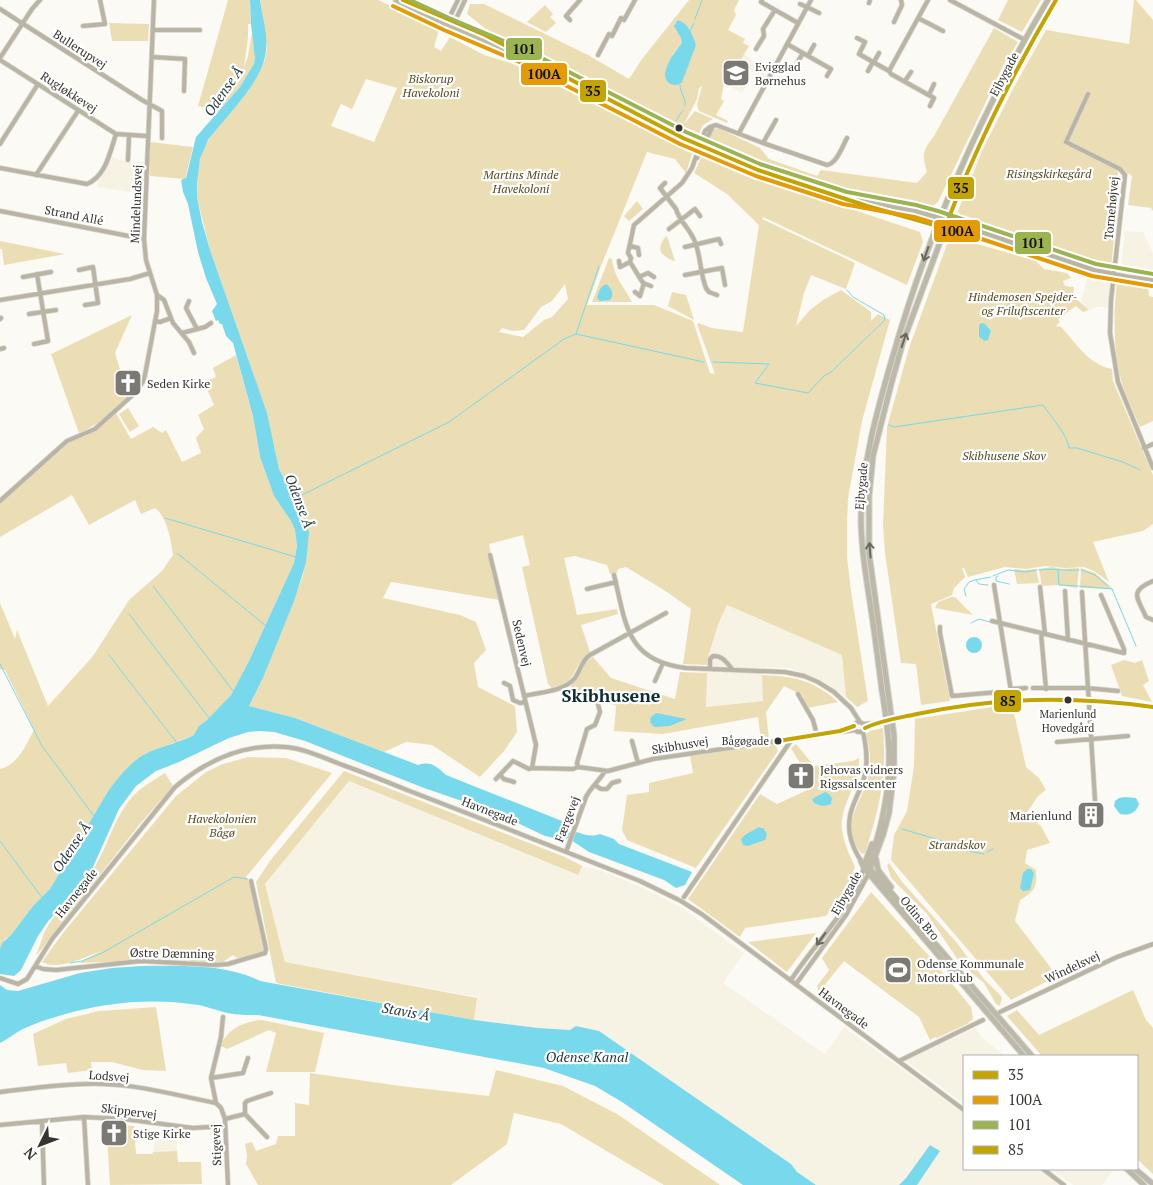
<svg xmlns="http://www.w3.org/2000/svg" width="1153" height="1185" viewBox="0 0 1153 1185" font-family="'PT Serif',serif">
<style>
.built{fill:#f7f3e4}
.green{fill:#ebdeb5;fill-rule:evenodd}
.water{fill:#78d9ec}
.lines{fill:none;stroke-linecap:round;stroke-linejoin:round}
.stream{stroke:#78d9ec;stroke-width:1}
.minor-casing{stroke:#d7d6d1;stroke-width:5.5}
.major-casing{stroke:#d7d6d1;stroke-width:7}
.minor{stroke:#bab4a4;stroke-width:4}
.major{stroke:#bcb9a9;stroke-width:5}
.minor-bridge-casing{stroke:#d7d6d1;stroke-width:5.5;stroke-linecap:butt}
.minor-bridge{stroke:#bab4a4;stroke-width:4}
.bus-1-casing{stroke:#fff;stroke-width:8}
.bus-2-casing{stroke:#fff;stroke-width:8}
.bus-3-casing{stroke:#fff;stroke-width:8}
.bus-4-casing{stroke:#fff;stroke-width:8}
.bus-1{stroke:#c4a402;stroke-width:4}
.bus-2{stroke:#e49b05;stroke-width:4}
.bus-3{stroke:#9bb451;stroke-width:4}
.bus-4{stroke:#c4a402;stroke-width:4}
.oneway{stroke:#6b695f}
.oneway2{stroke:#6a675d}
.bus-dot{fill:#35342e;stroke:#fff;stroke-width:2}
.labels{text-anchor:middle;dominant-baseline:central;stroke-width:4.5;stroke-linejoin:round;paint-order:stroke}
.bus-label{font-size:11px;fill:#35342e;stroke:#fff}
.street-label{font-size:12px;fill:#35342e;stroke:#fff}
.poi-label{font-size:12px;fill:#35342e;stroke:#fff;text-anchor:start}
.park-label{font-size:12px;font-style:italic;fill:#55481f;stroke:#fff}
.water-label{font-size:14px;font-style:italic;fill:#1f363c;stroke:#fff}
.district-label{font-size:18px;font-weight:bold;fill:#0e2e36;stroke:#fff}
.line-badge{stroke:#fff;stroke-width:2}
.pale-badge-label{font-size:14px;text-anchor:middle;font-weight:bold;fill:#111}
</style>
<rect width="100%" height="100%" fill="#fcfaf4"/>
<!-- built -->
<path class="built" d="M743,53L767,71L757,89L752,87L756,80L753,78L756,73L745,69L742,79L748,82L742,93L724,83L733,67L736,68Z
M111,157L128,162H144L145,180L133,181L130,192L98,187V181L104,174Z
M1125,231L1143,232L1153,253V274L1123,270L1121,268Z
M1088,274L1110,280L1108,308L1099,306L1089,310L1081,302Z
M727,605L842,655L846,697L818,678L789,668L765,667L762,675L763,701L706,707L707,660L719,622Z
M349,781L577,875L582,866L602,871L648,890L682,908L744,953L723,983L825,1054L844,1027L964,1114V1169H1038L1060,1185H917L940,1151L930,1145L906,1178L899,1185H816L797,1172L791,1163L570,1030L538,1028L474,1020L477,997L285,962L265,884Z
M975,1028L981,1037L1005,1056H964V1104L906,1061Z
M165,1137L177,1139V1151L153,1152L155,1138L165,1139Z
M1050,1169H1114L1102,1185H1073Z"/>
<!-- green -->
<path class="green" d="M228,0H250L251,24H248V37L244,68L248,56L252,33C253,42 256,51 255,60C253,77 230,98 219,111L198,106Z
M260,0H378L439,29L434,47L441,51L450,37L484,55L511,63L693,151L686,173L675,159L647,152L601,266L587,305H654L693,321L710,373L715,374L697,324L699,323L711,328L743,332L759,225L727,194L694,173L702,156L779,185L920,232L923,242L907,285L763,217L762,219L855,263L846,289L811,275L804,293L796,326L810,310L823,300L841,290L871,312V321L878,314L890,320L862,421L848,498L847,524V557L851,591L868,701L857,707L846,697L842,655L727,605L719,622L707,660V665L683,664L691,609L667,592L626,567L618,569L617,573L610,574L607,565L575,556L564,558L577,615L617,609L618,614L581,625L590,652C571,666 580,681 552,688L548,684L522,567L530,565L523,535L489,544L499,600L391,582L383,598L460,615L476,622L486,650L474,663L478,687L515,706L517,732L504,751L480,777L432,745L406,742L384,752L295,718L249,706L263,678L302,578L306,563L308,526L279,469L267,414L210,250L197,197L198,168L203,149L212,135L252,84L265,60L267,48ZM366,79L397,88L374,142L331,126L341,104L352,109ZM565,284L568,299L552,317L544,320L523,337L499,332L502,328L513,331L524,330L541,307L552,301Z
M689,0H739L734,10L736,15L728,30L745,39L743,43L749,46L735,69L733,67L724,83L721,99L724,101L716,115L728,121L727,123L699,111L697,105L702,86L699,88L697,99L684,124L695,111L713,119L703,125L697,138L681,128L666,123L632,106L578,74L486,29L467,14L470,4H484L588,55L629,79L642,59ZM688,27L696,45L672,55L682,43L681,38Z
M1008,0H1041L1022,32L998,20Z
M1134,0H1136L1153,20V211L1151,208L1128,205L1132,176L1118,167L1116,217L1111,268L1065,254L962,218L958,211L983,149L1014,87L1046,30L1129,44Z
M545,5L553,14L550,17L556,23L546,32L527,22Z
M109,23L149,24L148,41H112Z
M994,28L1018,42L1003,66L938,202L930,208C893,201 855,195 818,184C780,173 745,156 708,142V138L712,130L718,128L760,148L769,159L817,176L821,170L917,183L927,172C922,153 922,152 934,136Z
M150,142L193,147L185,179L150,176Z
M637,201L643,209L629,221L624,216Z
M667,236L675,261L669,259L661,253C659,247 662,239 667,236Z
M950,236L1036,261L1044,269L1067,273L1071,278L1063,281L1065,286L1074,287L1073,296L1089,310L1083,312L1076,306L1058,319L1060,322L1056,326L1061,327C1076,343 1089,365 1112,369L1113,381L1153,475V524L1143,531L1093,542L1109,582L1094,571L1084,567L1066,568L1045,566L1026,569L1005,567L968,577L964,568H962L965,577L954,588L952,595L931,604L950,701L921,705L916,664L901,663L885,553L883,526L887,427L909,348Z
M0,241L65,254L4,265L2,249H0Z
M609,258L612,259C614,277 624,287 632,302H592Z
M1117,281L1148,285L1149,296L1153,297V421L1140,427C1132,408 1121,387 1118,366C1113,337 1114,309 1117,281Z
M672,292L686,295L694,320L668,306Z
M132,315L115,353L121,373L130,369L138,370L144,377C132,398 102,424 79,433L51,354Z
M236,355L253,416L260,457L274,496L291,521L295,530L297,546L294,563L249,661L231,695L207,720L200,725L194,735L145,754L131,765L107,793L50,889L33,906L11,935L5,939L0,948V769C18,765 26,745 34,730L5,670L0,669V603L15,639L17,630L48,706L93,656L129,600L162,571L173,555C171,540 167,517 155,508L141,514L135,500L89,525L72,495L0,537V504L72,440L86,436L116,413L131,439L153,427L162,433L166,430L182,462L201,453L196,438L204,429L198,415L214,405L204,382L216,377L213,368Z
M128,408L139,426L130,432L119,414Z
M1052,567L1062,569L1079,568L1077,588L1058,585L1042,586L1039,569Z
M1081,568L1095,573L1113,589L1080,588Z
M1014,569L1025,570L1036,569L1039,583L1017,584Z
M951,597H955L973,615L935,608L938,602Z
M593,657L611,678L675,699L680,672L707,673L706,707L763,701L762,675C793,676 814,680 838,702L808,708L802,695L784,686L766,712L769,739L761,740L758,717L663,734L614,731L616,706L570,687L579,676L585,663Z
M1124,660L1135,663L1142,660L1149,681L1143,685L1152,702L1122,696L1111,665Z
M1012,704L1026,767L1039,778L1046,790L1038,796L1026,814L1041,826L1050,843L1027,850L1025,863L1036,870C1037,888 1035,891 1020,900L1015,921L1057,976L1011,1000L891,860L894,835L907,811L914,766L915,719Z
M883,728C887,777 880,806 865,853L862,854C835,822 867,799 870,769C871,758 869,745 866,734L870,731Z
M775,743L778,751L696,868L627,840L622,830L627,795L649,792V783L693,773L690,756Z
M796,744L814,766L853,761L859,758C860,780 848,793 843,814C838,832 848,851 855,867L843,895L826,916L745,928L740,937L688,899L760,794L777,804L814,787L791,748Z
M248,757L286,758L332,773L246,877L249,882L264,947L263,951L239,959L233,955L223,962L218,963L167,959L79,963L101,951C86,957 57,971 42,962L63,933L176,796L206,772L223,764Z
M344,771L565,857L582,866L578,875L349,781L265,884L285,962L477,998L474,1020L276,983L256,882L270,861Z
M165,773L173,786L139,825L36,956C40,946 43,933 49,924C62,905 80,889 93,870C108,847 114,816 134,795C143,786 154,780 165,773Z
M889,863L903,883L957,943L984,979L1002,997L1000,1006L996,1004L984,983L960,963L927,914L891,878L887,865Z
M871,892L938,966L949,982L953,985L971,1007L973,1019L967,1024L937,1038L935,1037L930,1040L919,1017L844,961L819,992L817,986L829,970L822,958Z
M816,933L787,972L748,942Z
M1133,990L1146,1020L1153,1028V1174L1137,1159V1056H1042L1007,1016L1017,1010L1039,1035Z
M156,1007L166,1071L143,1070L112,1062H91L92,1070L68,1073L66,1063L38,1066L33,1034L66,1019L99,1011Z
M262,1020L324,1033L315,1072H266L276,1033L269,1030L227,1049L221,1046C226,1029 245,1021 262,1020Z
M496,1070L563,1086L617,1114L720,1185H664L561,1124L514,1113L507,1144L451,1185H258L246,1164L247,1155L245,1144L252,1142L256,1151L276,1144L278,1136H295V1103L309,1105L310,1073L400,1086L489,1096Z
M106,1120L121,1121V1125L134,1126L136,1154H152L153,1152L177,1151L178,1162H201L202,1184L110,1185Z"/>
<!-- water -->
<path class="water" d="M250,0H260C262,16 268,34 266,50C264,81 226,116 208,140L200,159L197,184V197L202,222L210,250L267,413L279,469L305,519L309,532L306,563L294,601L263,678L249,706L295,718L418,765C431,761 436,766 446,775L567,823L570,833L574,834L577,832C585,835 591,837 600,834L614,839L619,844L692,872L685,885L676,888L664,880L589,852L568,838L564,840L545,836L494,812L424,788L305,741L274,732L259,731L248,732L229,738L179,762L156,771L136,786L119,809L88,878L72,897L49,920L38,936L21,970L14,976L0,974V948L3,942L11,935L33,906L50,889L107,793C118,778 131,760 149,752C164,746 180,742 194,735L199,726L207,720L231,695L249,661L294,563L297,546L295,530L291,521L274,496L260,457L253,416L233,343L226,336L222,324H220L218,320L216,321L212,311L217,304L206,278L198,252L188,204L183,192L181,180L186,178L196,137L240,87L254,64L255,58L251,24Z
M678,20C689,24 692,34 696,45L682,82C679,85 676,86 671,84C655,77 676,50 682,43L681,38L674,26Z
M607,284C611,289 615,294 610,300L600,301L597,298C599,291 600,286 607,284Z
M982,323L985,324L991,331L988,340L985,341L979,337V325Z
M966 645a8 8 0 1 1 16 0a8 8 0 1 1-16 0Z
M656,713L687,719L670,726L655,727C651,725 649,722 651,717Z
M825,792L829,794L832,798L831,804C825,807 820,806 814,803L812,799Z
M1125,797L1136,798L1139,804C1136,813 1129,816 1120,814L1114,806L1115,801L1119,798Z
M759,827L764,829L767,834L765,840L748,846L743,845L741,839L745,835Z
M1027,869H1031L1034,873L1030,890L1023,891L1020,888L1023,873Z
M141,966C179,966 224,963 260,981L474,1020L538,1028L570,1030L576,1026L599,1031L791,1164L797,1172L816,1185H743L622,1102L595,1086L544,1068L258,1015C245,1015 232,1015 220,1011C212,1009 205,1006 198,1005C152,998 107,1002 62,1015C49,1019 35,1023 23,1029C15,1033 8,1039 0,1043V985L7,990L18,991L80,973L112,968Z
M930,1145L940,1151L917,1185H899L906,1178Z"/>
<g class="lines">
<!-- stream -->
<path class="stream" d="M695,19L702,0
M690,31L694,23
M680,85C680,93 687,100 685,106
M676,121L683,110
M576,334L599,266
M713,362L769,364L755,383L808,393L824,376L831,372L885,320L884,315L853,297L847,290
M889,425L894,427L1043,405C1050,415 1068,436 1069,448H1077L1123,462L1140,470
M294,499L449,422L564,339L576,334L704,362
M165,518L296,557
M177,553L266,626
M1039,570C1052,568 1065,571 1079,570
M1058,570L1059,585L1078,586
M1081,570L1095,575L1108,586
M993,576L1008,570L1025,572L1037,570
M998,576L996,577V581L1009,584
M976,580L979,584L988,585
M153,586L233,691
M1079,586L1112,589L1136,646
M966,596L964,589L969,582L975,580L991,577
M129,614L209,718
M971,623L979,619L990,622
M109,655L177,743
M0,664L42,746L94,816
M902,829L946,842L968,851L984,854
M0,841L43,899
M987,852L993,849
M70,963L82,961L102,953L234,877L248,879"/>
<defs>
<path id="minor" d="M762,0L761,2L798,23
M950,0L1025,40
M869,3L870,0
M800,4L807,7
M807,7L819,13
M0,9L142,100L162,111V138
M918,18L943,31
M448,20L458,0
M570,20L566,16L580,0
M894,22L902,5L901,0
M454,23L465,0
M83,26L105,24L100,0
M153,30H200
M857,38L865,42L859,54L889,71L928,0
M787,44L831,69L827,76
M756,49L764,36L763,29L775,10
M598,55L609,34L612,36L621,18L624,20L635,0
M808,56L814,45
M152,57L185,59L184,91
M0,58L32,9L40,0
M0,60L116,134L147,136
M874,62L879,53
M797,63L803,53
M868,71L873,62
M889,71L891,74L934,98L930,106
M905,81L911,72
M1088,94L1066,142L1120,169L1125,175L1111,300L1110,333L1118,382L1153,468
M929,95L934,84
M739,133L811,0
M763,143L776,120
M0,144L38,84
M697,158L713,126
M128,160L129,136
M0,168L87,184C106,176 110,152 116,134
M36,175L78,111
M665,183L660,188L676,209C679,221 691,230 695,242C701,257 700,273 706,288L709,292L717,295
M0,211L144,239
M940,218L1094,270L1129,277L1153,280
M945,228L1036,253
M669,229L695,209L700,216
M630,246L638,248L639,255
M685,247L719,239L721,244
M619,261L620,267L630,262
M79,270L93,267L98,303L85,305
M685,275L722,268L725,285
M23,277L51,272
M639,277L648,273L654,277
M651,286L643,283L630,262L631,258L628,253L634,225L682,183L692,168L705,131L710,127L716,125L763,143L827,165C837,163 842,147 847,138
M635,292L640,296L644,283
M157,295L164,300L173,323L189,342L194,353
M0,300L130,279L150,273
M189,301L186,308L197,329
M29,314L56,310
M0,319L1,318
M155,321L160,322L171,318
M182,333L205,327L211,323
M34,344L48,341L37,274
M0,349L4,348
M1144,448L1153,444
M0,501L67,441L95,429L136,392L144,380L157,311V295L146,260L144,239L154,0
M490,555L536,745L532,768
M614,575C626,624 626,661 686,668L785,672L804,676L818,682L834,692L851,708L860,722
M1153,581C1129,591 1137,597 1146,617L1153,620
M1040,587L1045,634
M587,589L616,582
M1065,591L1068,640
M1082,592L1095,800
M992,621L1124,653V649L1101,595
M940,627V633L952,696L1011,691L994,585
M1041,633L1046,689
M710,669V659L713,656C722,655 727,663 732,669
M655,681L663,663
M504,683L510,686L513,700L520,703L525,702
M1033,688H1087L1118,691
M1011,689L1026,688
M798,694L813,720L817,735
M524,696C540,692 563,692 575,678C581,670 581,661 590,655L666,613
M906,717C987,698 1070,694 1153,707
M854 727a5 5 0 1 1 10 0a5 5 0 1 1-10 0Z
M864,724L875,723
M632,741L638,763
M1057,742L1128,736
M578,767L577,763L587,729L595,725L600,712L598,704
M500,775L504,779L514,782
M496,779L513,761L529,769L532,768L573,769L578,767L608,771L653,759L855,730
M595,785L601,789H607L612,783L619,781
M566,852L586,797C591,787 600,780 605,771
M861,861C849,842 845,824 854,803C858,793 863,784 865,774C868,760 866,745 863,732
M684,897L792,739
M35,966L43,969L56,970L141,961L216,965L228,964L265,953L266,949L251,881
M0,978L18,984L27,979L52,939L175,787C207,760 243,743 286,747C305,749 322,757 340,764C362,772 385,781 407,790C485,820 562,850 640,881L681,901L703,915L964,1110
M791,980C811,948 856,903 864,867
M796,984L846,915L869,873
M1000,1012L1117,957L1153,944
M223,1017L221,1037L211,1078L216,1103L221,1108L225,1119L228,1185
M899,1061L983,1020
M211,1078L243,1073L248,1058
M0,1092C34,1088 68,1083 103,1084C141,1085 179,1096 216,1103
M245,1114V1103L247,1101L271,1093
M84,1117L88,1185
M225,1119L245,1114L267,1137
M42,1121L44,1185
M0,1125L84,1117L124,1119L193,1128L225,1126
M1043,1169L1064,1185"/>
<path id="major" d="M396,0L446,24L505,49
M403,0L485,35L683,138L758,170L867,206L945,228
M859,201L915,211L939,218
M876,859L878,870L891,887
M861,861L876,875L1032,1056
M861,861L864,868L1024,1056
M865,863L872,844
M868,870V866C880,834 888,799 889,764C890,740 886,715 882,691C878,660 874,628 869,596C865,571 861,545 861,519C862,464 877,411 892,359C928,233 981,112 1048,0
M869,873L883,835L889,813L894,771V736L869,553V497L873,456L892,381L903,342L953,207L999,103L1056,0
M1127,1169L1144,1185
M1135,1169L1153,1184"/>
</defs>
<!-- minor casing -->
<use href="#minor" class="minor-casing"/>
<!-- major casing -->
<use href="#major" class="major-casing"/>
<!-- minor -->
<use href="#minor" class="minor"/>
<!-- major -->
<use href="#major" class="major"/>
<defs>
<path id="minor-bridge" d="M875,723L906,717"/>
</defs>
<!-- minor-bridge casing -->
<use href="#minor-bridge" class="minor-bridge-casing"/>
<!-- minor-bridge -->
<use href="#minor-bridge" class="minor-bridge"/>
<defs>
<path id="bus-1" d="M403,0L485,35L683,138L758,170L867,206L945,228C975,148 1013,73 1056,0"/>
<path id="bus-2" d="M393,6L444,30L524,64L680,144L756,176L843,204L914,217L934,223L1092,276L1152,286"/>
<path id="bus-3" d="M410,0L449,18L530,52L686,132L760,164L847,192L916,205L938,211L1096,264L1153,274"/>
<path id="bus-4" d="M865,728C881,720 899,718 917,714C995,697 1073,696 1153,707
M778,741L840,731L854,726"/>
</defs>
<!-- bus-1 casing -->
<use href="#bus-1" class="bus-1-casing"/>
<!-- bus-2 casing -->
<use href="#bus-2" class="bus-2-casing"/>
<!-- bus-3 casing -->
<use href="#bus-3" class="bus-3-casing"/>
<!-- bus-4 casing -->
<use href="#bus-4" class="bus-4-casing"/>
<!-- bus-1 -->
<use href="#bus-1" class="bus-1"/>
<!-- bus-2 -->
<use href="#bus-2" class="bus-2"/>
<!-- bus-3 -->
<use href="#bus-3" class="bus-3"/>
<!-- bus-4 -->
<use href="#bus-4" class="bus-4"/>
</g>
<!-- one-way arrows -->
<defs><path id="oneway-shaft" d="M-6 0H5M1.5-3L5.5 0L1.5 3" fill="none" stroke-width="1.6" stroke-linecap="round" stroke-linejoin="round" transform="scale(1.25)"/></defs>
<g class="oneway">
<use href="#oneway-shaft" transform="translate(926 254) rotate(109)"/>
<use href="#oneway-shaft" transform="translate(904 340) rotate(-72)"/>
<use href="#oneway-shaft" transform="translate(870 550) rotate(-94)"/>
</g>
<use class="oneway2" href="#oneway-shaft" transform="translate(821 939) rotate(126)"/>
<!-- icons -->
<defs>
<symbol id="school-square" viewBox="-11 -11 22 22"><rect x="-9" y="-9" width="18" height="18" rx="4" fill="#7b7973" stroke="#fff"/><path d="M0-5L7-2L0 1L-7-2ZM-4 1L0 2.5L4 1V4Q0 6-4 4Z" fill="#fff"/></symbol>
<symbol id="church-square" viewBox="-11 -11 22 22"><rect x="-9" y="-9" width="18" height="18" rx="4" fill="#7b7973" stroke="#fff"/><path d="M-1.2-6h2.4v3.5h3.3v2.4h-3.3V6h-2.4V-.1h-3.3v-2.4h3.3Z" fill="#fff"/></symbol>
<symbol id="building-square" viewBox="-11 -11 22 22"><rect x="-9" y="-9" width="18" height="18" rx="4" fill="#7b7973" stroke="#fff"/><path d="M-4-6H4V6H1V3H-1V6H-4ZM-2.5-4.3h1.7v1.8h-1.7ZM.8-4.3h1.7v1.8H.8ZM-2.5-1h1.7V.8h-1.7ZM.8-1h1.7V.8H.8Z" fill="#fff"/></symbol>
<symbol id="stadium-square" viewBox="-11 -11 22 22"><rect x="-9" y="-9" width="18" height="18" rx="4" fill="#7b7973" stroke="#fff"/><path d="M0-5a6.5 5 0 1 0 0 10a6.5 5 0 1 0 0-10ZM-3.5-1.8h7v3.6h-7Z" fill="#fff"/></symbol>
</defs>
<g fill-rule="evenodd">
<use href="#school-square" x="720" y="57" width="32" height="32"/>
<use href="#church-square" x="112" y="367" width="32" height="32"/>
<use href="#church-square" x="785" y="760" width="32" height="32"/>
<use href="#building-square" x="1075" y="799" width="32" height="32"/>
<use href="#stadium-square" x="882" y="954" width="32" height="32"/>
<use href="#church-square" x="98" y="1117" width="32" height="32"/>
</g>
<!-- markers -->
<g class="bus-dot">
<circle cx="679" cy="128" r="4.5"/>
<circle cx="1068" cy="700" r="4.5"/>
<circle cx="778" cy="741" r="4.5"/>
</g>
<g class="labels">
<!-- bus labels -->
<g class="bus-label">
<text x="1068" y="714">Marienlund<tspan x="1068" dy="14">Hovedgård</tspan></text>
<text x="769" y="741" text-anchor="end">Bågøgade</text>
</g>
<!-- street labels -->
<g class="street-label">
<text transform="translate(80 49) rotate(33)">Bullerupvej</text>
<text transform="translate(1004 74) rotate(-62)">Ejbygade</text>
<text transform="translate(69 92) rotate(33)">Rugløkkevej</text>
<text transform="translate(136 204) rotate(-88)">Mindelundsvej</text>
<text transform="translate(1111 208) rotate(-85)">Tornehøjvej</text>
<text transform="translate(74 215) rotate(11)">Strand Allé</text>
<text transform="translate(861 486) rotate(-85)">Ejbygade</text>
<text transform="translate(522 643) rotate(77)">Sedenvej</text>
<text transform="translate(680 745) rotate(-9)">Skibhusvej</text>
<text transform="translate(490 811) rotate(21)">Havnegade</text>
<text transform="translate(567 819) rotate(-69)">Færgevej</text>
<text transform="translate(76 893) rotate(-51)">Havnegade</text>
<text transform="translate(846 893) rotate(-60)">Ejbygade</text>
<text transform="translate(920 918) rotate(50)">Odins Bro</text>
<text transform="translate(172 953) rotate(1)">Østre Dæmning</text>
<text transform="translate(1072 967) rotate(-25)">Windelsvej</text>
<text transform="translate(844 1008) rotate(37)">Havnegade</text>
<text transform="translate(109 1076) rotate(4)">Lodsvej</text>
<text transform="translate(129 1111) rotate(7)">Skippervej</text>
<text transform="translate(216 1145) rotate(-92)">Stigevej</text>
</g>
<!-- poi labels -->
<g class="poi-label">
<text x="755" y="66">Evigglad<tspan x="755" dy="14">Børnehus</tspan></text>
<text x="147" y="383">Seden Kirke</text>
<text x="820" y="769">Jehovas vidners<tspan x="820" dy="14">Rigssalscenter</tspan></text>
<text x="1072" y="815" text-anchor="end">Marienlund</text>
<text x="917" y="963">Odense Kommunale<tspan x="917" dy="14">Motorklub</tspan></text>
<text x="133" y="1133">Stige Kirke</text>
</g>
<!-- park labels -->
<g class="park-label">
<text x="431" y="78">Biskorup<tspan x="431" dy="14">Havekoloni</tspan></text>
<text x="1049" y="173">Risingskirkegård</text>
<text x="521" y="174">Martins Minde<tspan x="521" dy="14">Havekoloni</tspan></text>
<text x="1023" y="296">Hindemosen Spejder-<tspan x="1023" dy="14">og Friluftscenter</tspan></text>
<text x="1004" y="455">Skibhusene Skov</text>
<text x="222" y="818">Havekolonien<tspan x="222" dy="14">Bågø</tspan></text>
<text x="957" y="844">Strandskov</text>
</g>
<!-- water labels -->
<g class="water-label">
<text transform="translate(223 91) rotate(-55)">Odense Å</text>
<text transform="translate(300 501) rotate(69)">Odense Å</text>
<text transform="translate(71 847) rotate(-56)">Odense Å</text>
<text transform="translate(406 1011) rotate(10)">Stavis Å</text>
<text x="587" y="1056">Odense Kanal</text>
</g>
<!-- district labels -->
<g class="district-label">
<text x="611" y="695">Skibhusene</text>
</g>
</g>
<g class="line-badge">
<rect x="505" y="37" width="38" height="24" rx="5" fill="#9bb451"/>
<rect x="520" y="62" width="48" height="24" rx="5" fill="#e49b05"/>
<rect x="579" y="79" width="28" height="24" rx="5" fill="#c4a402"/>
<rect x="947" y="176" width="28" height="24" rx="5" fill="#c4a402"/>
<rect x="933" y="219" width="48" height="24" rx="5" fill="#e49b05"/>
<rect x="1014" y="231" width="38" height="24" rx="5" fill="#9bb451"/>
<rect x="993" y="689" width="29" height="24" rx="5" fill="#c4a402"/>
</g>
<g class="pale-badge-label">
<text x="524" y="54">101</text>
<text x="544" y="79">100A</text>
<text x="593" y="96">35</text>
<text x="961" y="193">35</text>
<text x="957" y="236">100A</text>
<text x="1033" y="248">101</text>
<text x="1008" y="706">85</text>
</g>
<!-- legend -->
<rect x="963" y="1055" width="175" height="115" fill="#ffffff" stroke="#aeaeab"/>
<rect x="973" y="1071" width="25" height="8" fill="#c4a402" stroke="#aeaeab"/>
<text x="1008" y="1080" font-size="15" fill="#35342e">35</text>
<rect x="973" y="1096" width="25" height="8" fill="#e49b05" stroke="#aeaeab"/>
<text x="1008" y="1105" font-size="15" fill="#35342e">100A</text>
<rect x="973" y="1121" width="25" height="8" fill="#9bb451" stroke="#aeaeab"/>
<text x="1008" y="1130" font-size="15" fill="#35342e">101</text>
<rect x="973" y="1146" width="25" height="8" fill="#c4a402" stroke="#aeaeab"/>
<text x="1008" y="1155" font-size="15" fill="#35342e">85</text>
<!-- north arrow -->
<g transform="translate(40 1145) rotate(228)" stroke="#ffffff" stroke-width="4" paint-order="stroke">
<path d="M0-4L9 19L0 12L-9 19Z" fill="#35342e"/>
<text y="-8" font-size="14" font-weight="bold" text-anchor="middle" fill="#35342e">N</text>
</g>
</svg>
